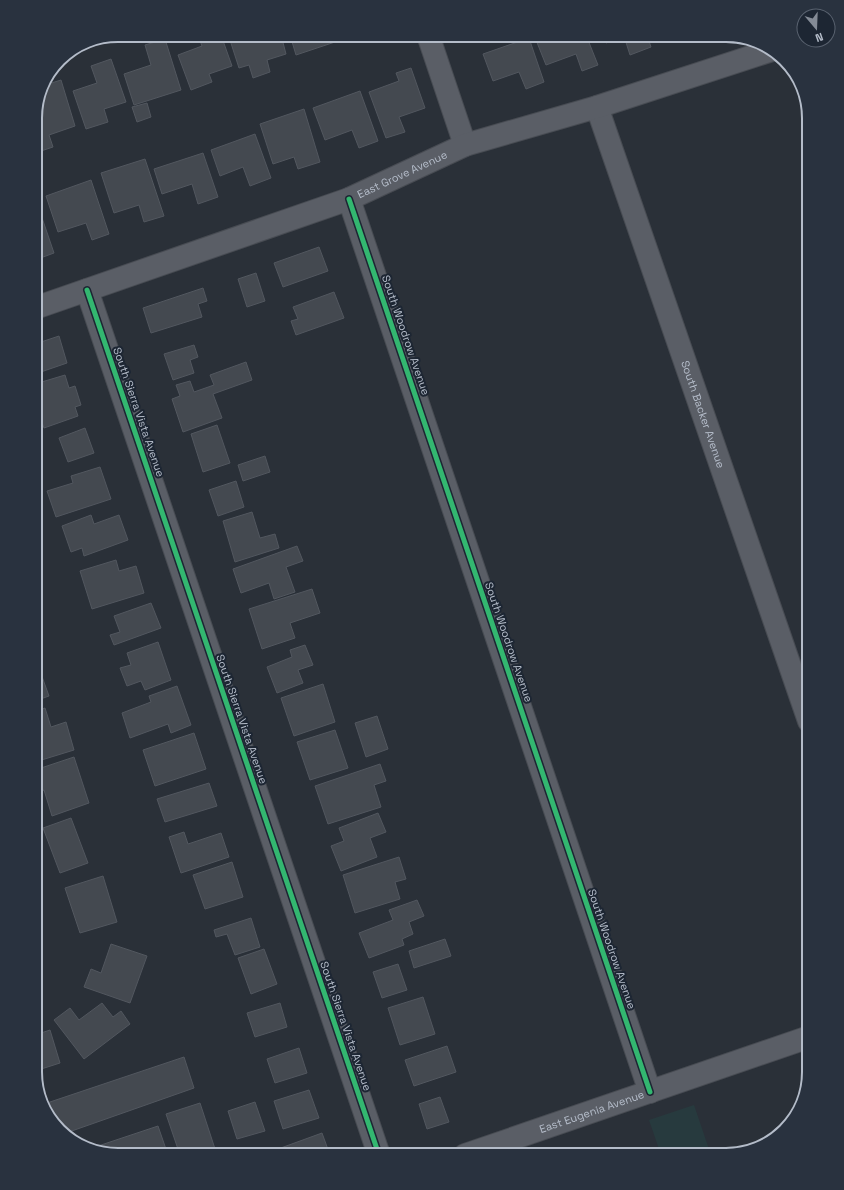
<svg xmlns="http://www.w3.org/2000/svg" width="844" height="1190" viewBox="0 0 844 1190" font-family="'Space Grotesk',sans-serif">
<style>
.green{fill:#273a3e}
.building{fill:#444950;stroke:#52575f}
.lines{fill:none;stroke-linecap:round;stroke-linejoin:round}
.street-casing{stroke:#484c53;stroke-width:24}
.street{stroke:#5a5e66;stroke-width:22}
.cycleway-casing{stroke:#1d2633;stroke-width:8}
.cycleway{stroke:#33b770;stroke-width:5}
.labels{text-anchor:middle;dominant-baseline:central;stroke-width:4;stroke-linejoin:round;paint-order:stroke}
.street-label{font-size:11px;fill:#b4bcc9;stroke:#1d2633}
.rim{fill:none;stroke:#b4bcc9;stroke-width:2}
</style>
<rect width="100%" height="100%" fill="#2a3038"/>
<!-- green -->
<path class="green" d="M694,1105L711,1155H661L649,1120Z"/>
<!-- building -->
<path class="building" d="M198,35H221L232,66L209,74L212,82L191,90L178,55L202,46Z
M236,35H281L286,54L267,60L270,72L253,78L249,65L239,68L229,37Z
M290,35H340L341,40L296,55Z
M534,35H586L598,65L582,71L576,54L546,65Z
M601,35H647L651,47L630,55L624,36L606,43Z
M529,38L544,82L526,89L519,72L493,81L483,54Z
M165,39L181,90L134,105L124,74L151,65L145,45Z
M111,59L126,102L104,109L108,122L86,129L73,91L97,83L91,66Z
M411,68L425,108L399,117L405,132L386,138L369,92L399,81L396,73Z
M61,80L75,126L49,135L53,147L35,153V112L38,102L45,100L41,89L42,86Z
M360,91L378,141L359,148L352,130L325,140L313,108Z
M147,103L151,117L137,122L132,107Z
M304,109L320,162L298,169L294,157L273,164L260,124Z
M255,134L271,178L250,186L243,167L220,176L211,150Z
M203,153L218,197L198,204L192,184L162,194L154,169Z
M145,159L164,216L144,222L139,205L114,213L101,173Z
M91,180L109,234L92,240L86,223L58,232L46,196Z
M39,209L54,253L35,260V210Z
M319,247L328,271L283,287L274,263Z
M256,273L265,301L247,307L238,279Z
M203,288L207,301L198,304L202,317L151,333L143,308Z
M334,292L344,318L296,335L291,321L298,319L293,307Z
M59,336L67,363L35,374V344Z
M194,345L198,357L190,360L194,373L173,380L164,354Z
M246,362L252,380L213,394L222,418L183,432L172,399L180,396L176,385L190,381L194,392L214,385L210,375Z
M65,375L69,388L75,386L81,405L75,407L78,416L44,428L35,403V384Z
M217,425L230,463L203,472L191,434Z
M85,428L94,453L68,462L59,438Z
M265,456L270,472L243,481L238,465Z
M100,467L111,499L56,517L47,491L73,483L71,476Z
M236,481L244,507L218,516L209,490Z
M252,512L260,538L275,534L279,548L235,562L223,521Z
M91,515L94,524L119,515L128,540L84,556L82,548L71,552L62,526Z
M297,546L303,561L286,567L295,592L274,599L269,583L241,593L233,569Z
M116,560L119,571L136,566L144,593L92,609L80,571Z
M312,589L320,613L290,623L295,638L262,649L249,609Z
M151,603L161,628L114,645L110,635L120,632L114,616Z
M158,642L171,680L145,690L141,681L127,686L120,668L131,665L127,653Z
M305,645L313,665L298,670L303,683L277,693L267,667L292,657L290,650Z
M36,660L49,696L35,701V661Z
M323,684L335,722L294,736L281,698Z
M177,686L191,725L171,733L168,724L130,738L122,713L151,702L149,696Z
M45,708L51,727L66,722L74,750L35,762V711Z
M377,716L388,749L366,757L355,723Z
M335,730L348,768L310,780L297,742Z
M194,733L206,769L155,786L143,750Z
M74,757L89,803L52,816L44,790L35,793V770Z
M380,764L386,781L374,785L381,807L328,824L315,786Z
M209,783L217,806L165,822L157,799Z
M378,813L386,832L370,838L377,857L341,871L331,846L344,841L339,828Z
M71,818L88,863L60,873L43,828Z
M184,832L188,844L221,833L229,857L181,873L169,837Z
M399,857L406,879L395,882L400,899L355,913L343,875Z
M232,862L243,897L205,909L193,875Z
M103,876L117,922L80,933L65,888Z
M417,900L424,916L409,922L413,934L402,939L404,945L369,958L359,933L393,920L389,910Z
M251,918L260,947L235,955L227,934L216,937L214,930Z
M445,939L451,956L414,968L409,951Z
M111,944L147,956L130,1003L84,987L91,969L101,973Z
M264,949L277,984L251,994L238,958Z
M398,964L407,990L382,998L373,972Z
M423,997L435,1034L400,1045L388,1008Z
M102,1003L113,1017L121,1011L130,1024L84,1059L54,1020L70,1008L79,1020Z
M280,1003L287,1027L255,1037L247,1013Z
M50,1030L60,1063L35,1071V1035Z
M447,1046L456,1072L414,1086L405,1060Z
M299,1048L307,1073L275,1083L267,1059Z
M184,1057L194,1088L66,1133L46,1114L44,1104Z
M309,1090L319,1118L283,1129L274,1101Z
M440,1097L449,1122L427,1129L419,1104Z
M255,1102L265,1131L237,1139L228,1111Z
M200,1103L217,1155H180L166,1114Z
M158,1126L168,1155H113L100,1151L98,1146Z
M322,1133L330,1155H280L278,1149Z"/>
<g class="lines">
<defs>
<g id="street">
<path d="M428,35L465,145"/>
<path id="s1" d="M597,107L809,721"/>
<path d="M349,199L650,1092"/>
<path d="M87,290L379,1155"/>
<path id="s2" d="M35,308L349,199L465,145L597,107L772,50"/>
<path id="s3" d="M465,1155L809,1037"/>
</g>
</defs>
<!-- street casing -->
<use href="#street" class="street-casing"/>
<!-- street -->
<use href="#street" class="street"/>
<defs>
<path id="cycleway" d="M349,199L650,1092
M87,290L379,1155"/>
</defs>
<!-- cycleway casing -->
<use href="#cycleway" class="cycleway-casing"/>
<!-- cycleway -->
<use href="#cycleway" class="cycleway"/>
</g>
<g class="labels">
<!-- street labels -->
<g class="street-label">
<text stroke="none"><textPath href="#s2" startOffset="391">East Grove Avenue</textPath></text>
<text transform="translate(406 335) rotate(71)">South Woodrow Avenue</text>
<text transform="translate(139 412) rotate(71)">South Sierra Vista Avenue</text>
<text stroke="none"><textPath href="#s1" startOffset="325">South Backer Avenue</textPath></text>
<text transform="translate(509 642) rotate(71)">South Woodrow Avenue</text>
<text transform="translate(242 719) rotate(71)">South Sierra Vista Avenue</text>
<text transform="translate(612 949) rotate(71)">South Woodrow Avenue</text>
<text transform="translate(346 1026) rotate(71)">South Sierra Vista Avenue</text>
<text stroke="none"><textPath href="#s3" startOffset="134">East Eugenia Avenue</textPath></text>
</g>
</g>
<!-- crop -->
<path d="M0 0H844V1190H0ZM118 42H726A76 76 0 0 1 802 118V1072A76 76 0 0 1 726 1148H118A76 76 0 0 1 42 1072V118A76 76 0 0 1 118 42Z" fill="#29323f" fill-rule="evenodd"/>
<path class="rim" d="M118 42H726A76 76 0 0 1 802 118V1072A76 76 0 0 1 726 1148H118A76 76 0 0 1 42 1072V118A76 76 0 0 1 118 42Z"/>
<!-- north arrow -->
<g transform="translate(816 28) rotate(161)"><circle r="19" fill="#1d2633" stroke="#59626f"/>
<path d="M0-3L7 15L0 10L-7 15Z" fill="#848b96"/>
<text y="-6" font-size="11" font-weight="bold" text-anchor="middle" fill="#b4bcc9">N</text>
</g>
</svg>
